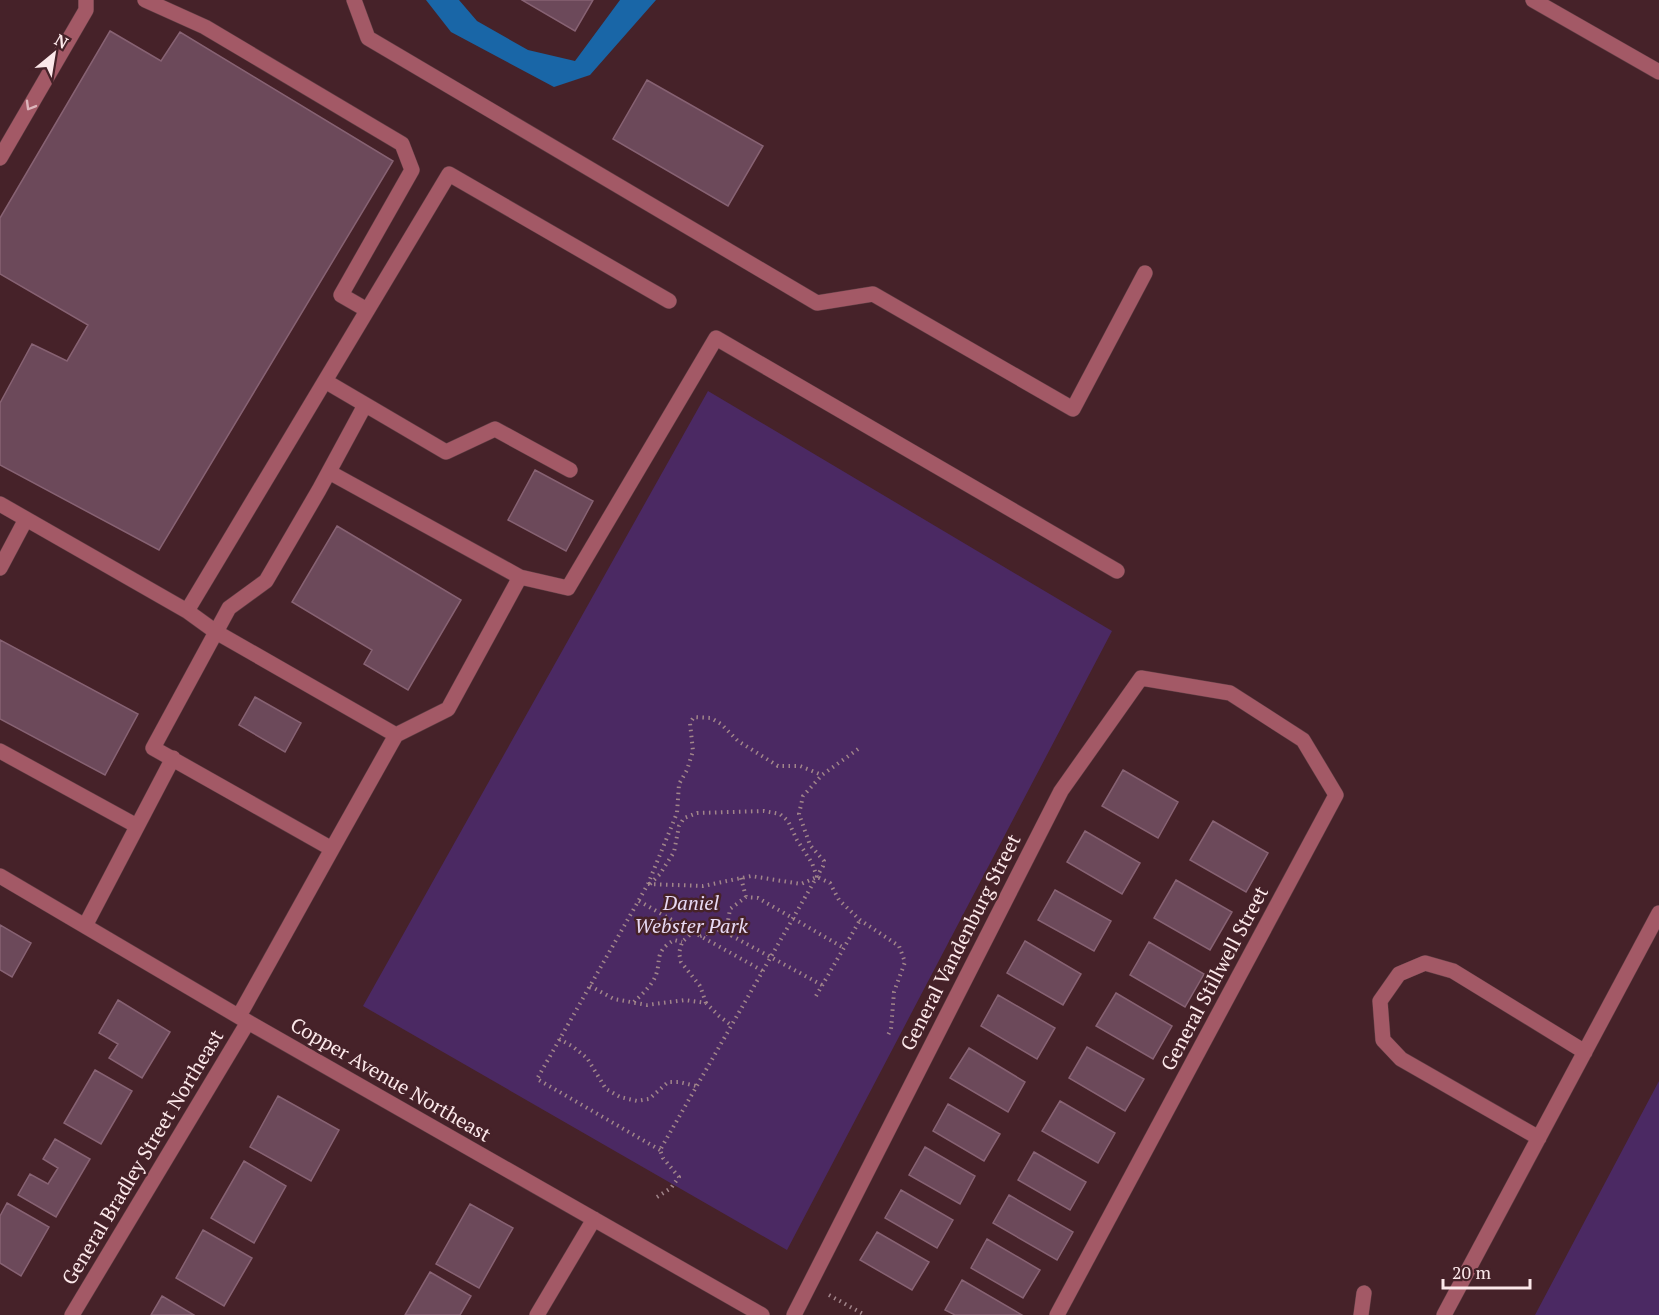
<svg xmlns="http://www.w3.org/2000/svg" width="1659" height="1315" viewBox="0 0 1659 1315" font-family="'PT Serif',serif">
<style>
.green{fill:#4b2963}
.water{fill:#1966a7}
.building{fill:#6c495a;stroke:#876273;stroke-width:1.5}
.lines{fill:none;stroke-linecap:round;stroke-linejoin:round}
.minor-casing{stroke:#5f3e44;stroke-width:16}
.path{stroke:#a1858a;stroke-width:4;stroke-dasharray:1.5 4.5;stroke-linecap:butt}
.minor{stroke:#a35966;stroke-width:15}
.oneway{stroke:#ddb6bc}
.labels{text-anchor:middle;dominant-baseline:central;stroke-width:5;stroke-linejoin:round;paint-order:stroke}
.park-label{font-size:20px;font-style:italic;fill:#e8daf4;stroke:#462229}
.street-label{font-size:20px;fill:#fce8ea;stroke:#462229}
</style>
<rect width="100%" height="100%" fill="#462229"/>
<!-- green -->
<path class="green" d="M708,391L1112,631L787,1250L363,1006Z
M1659,1081V1315H1535Z"/>
<!-- water -->
<path class="water" d="M426,0H459L477,21L528,50L575,61L620,0H656L590,75L554,87L451,32Z"/>
<!-- building -->
<path class="building" d="M522,0H593L575,31Z
M110,31L161,61L180,32L393,161L159,550L0,465V403L32,344L67,361L88,325L0,274V218Z
M647,80L763,146L728,206L613,139Z
M535,470L593,501L566,551L508,520Z
M337,526L461,600L408,690L364,664L372,650L292,602Z
M0,640L138,714L105,775L0,719Z
M255,697L301,723L285,752L239,725Z
M1123,770L1178,802L1158,838L1102,806Z
M1213,821L1268,853L1246,892L1190,860Z
M1085,831L1140,863L1122,894L1067,862Z
M1176,880L1232,912L1210,950L1154,918Z
M1055,890L1111,921L1094,951L1038,920Z
M0,925L31,943L12,977L0,970Z
M1025,941L1081,974L1063,1005L1007,973Z
M1149,942L1204,974L1185,1007L1130,975Z
M1116,993L1172,1026L1153,1059L1096,1026Z
M998,995L1055,1028L1037,1059L981,1026Z
M118,1000L170,1032L142,1078L109,1058L118,1044L99,1033Z
M1087,1047L1144,1079L1125,1111L1069,1078Z
M969,1048L1025,1082L1008,1112L950,1078Z
M95,1070L132,1091L101,1144L64,1123Z
M278,1096L339,1130L311,1181L250,1147Z
M1060,1101L1115,1133L1098,1163L1042,1131Z
M948,1104L1000,1134L984,1161L933,1131Z
M55,1139L90,1159L56,1217L18,1195L30,1174L48,1184L58,1168L43,1159Z
M925,1147L975,1176L960,1204L909,1175Z
M1034,1152L1086,1182L1070,1210L1018,1180Z
M244,1161L286,1186L254,1243L211,1218Z
M901,1190L953,1220L937,1248L885,1218Z
M1009,1195L1073,1232L1057,1260L993,1223Z
M7,1203L49,1227L21,1276L0,1263V1216Z
M470,1204L513,1228L479,1288L436,1264Z
M203,1230L252,1258L224,1306L176,1278Z
M877,1232L929,1262L912,1290L860,1260Z
M987,1239L1040,1270L1023,1298L971,1268Z
M430,1272L471,1296L460,1315H405Z
M962,1280L1022,1315H955L945,1310Z
M162,1296L194,1315H151Z"/>
<g class="lines">
<defs>
<path id="minor" d="M145,0L205,27L402,144L412,170L341,295L367,310
M354,0L368,38L817,303L873,294L1073,409L1145,273
M1533,0L1659,72
M0,158L86,10V0
M325,381L446,452L495,429L570,470
M329,472L520,577L448,709L396,735
M0,504L187,611L449,174L669,301
M0,568L26,519
M520,577L568,588L716,338L1117,571
M187,611L216,632L396,735L332,849L153,748L229,608L266,581L319,490L365,405
M0,751L137,826
M0,876L248,1022L762,1315
M85,926L173,758
M239,1016L332,849
M1539,1138L1401,1059L1383,1040L1380,1001L1399,974L1425,963L1453,971L1585,1052
M72,1315L248,1022
M537,1315L594,1219
M794,1315L1061,791L1141,678L1230,693L1303,740L1336,795L1057,1315
M1361,1315L1364,1293
M1444,1315L1659,913"/>
</defs>
<!-- minor casing -->
<use href="#minor" class="minor-casing"/>
<!-- path -->
<path class="path" d="M741,878L746,897
M648,884L703,886L751,876L801,884L817,877L830,883L839,900L860,920L899,946L905,962L894,992L891,1029L887,1037
M650,884L660,874L674,852L679,826L684,818L697,813L764,811L780,814L788,821L797,840L812,863L817,877
M639,901L693,932
M700,936L727,927
M822,985L732,936L727,927L730,909L746,897L758,898L844,948
M590,986L614,999L647,1005L685,1000L706,1003L719,1016L731,1025
M816,996L860,920
M634,1002C640,996 648,989 653,981C664,962 651,954 674,940L682,942
M706,1003L700,986L681,962L679,953L682,942L693,932L763,971
M559,1039L572,1046L587,1058L606,1089L620,1097L637,1101L649,1099L668,1082H679L696,1086
M660,1150L537,1079L648,884L677,813L679,784L687,770L693,751L690,723L694,717L711,718L721,724L738,741L778,766H800L822,775
M657,1197L671,1188L679,1177L663,1158L660,1150L823,866L824,861L810,845L799,814L803,796L822,775L861,747
M829,1295L865,1315"/>
<!-- minor -->
<use href="#minor" class="minor"/>
</g>
<!-- one-way arrows -->
<defs><path id="oneway-chevron" d="M-2-3.5L2.5 0L-2 3.5" fill="none" stroke-width="1.6" stroke-linecap="round" stroke-linejoin="round" transform="scale(1.5)"/></defs>
<use class="oneway" href="#oneway-chevron" transform="translate(30 106) rotate(120)"/>
<g class="labels">
<!-- park labels -->
<g class="park-label">
<text x="691" y="902">Daniel<tspan x="691" dy="23">Webster Park</tspan></text>
</g>
<!-- street labels -->
<g class="street-label">
<text transform="translate(960 942) rotate(-63)">General Vandenburg Street</text>
<text transform="translate(1214 978) rotate(-62)">General Stillwell Street</text>
<text transform="translate(391 1079) rotate(30)">Copper Avenue Northeast</text>
<text transform="translate(142 1157) rotate(-59)">General Bradley Street Northeast</text>
</g>
</g>
<!-- north arrow -->
<g transform="translate(54 54) rotate(30)" stroke="#462229" stroke-width="4.5" paint-order="stroke">
<path d="M0-4.5L10 22L0 15L-10 22Z" fill="#fce8ea"/>
<text y="-9" font-size="16" font-weight="bold" text-anchor="middle" fill="#fce8ea">N</text>
</g>
<!-- scale -->
<path d="M1443 1279v9h87v-9" fill="none" stroke="#fce8ea" stroke-width="3"/>
<text x="1452" y="1279" font-size="18" fill="#fce8ea" stroke="#462229" stroke-width="4.5" paint-order="stroke">20 m</text>
</svg>
